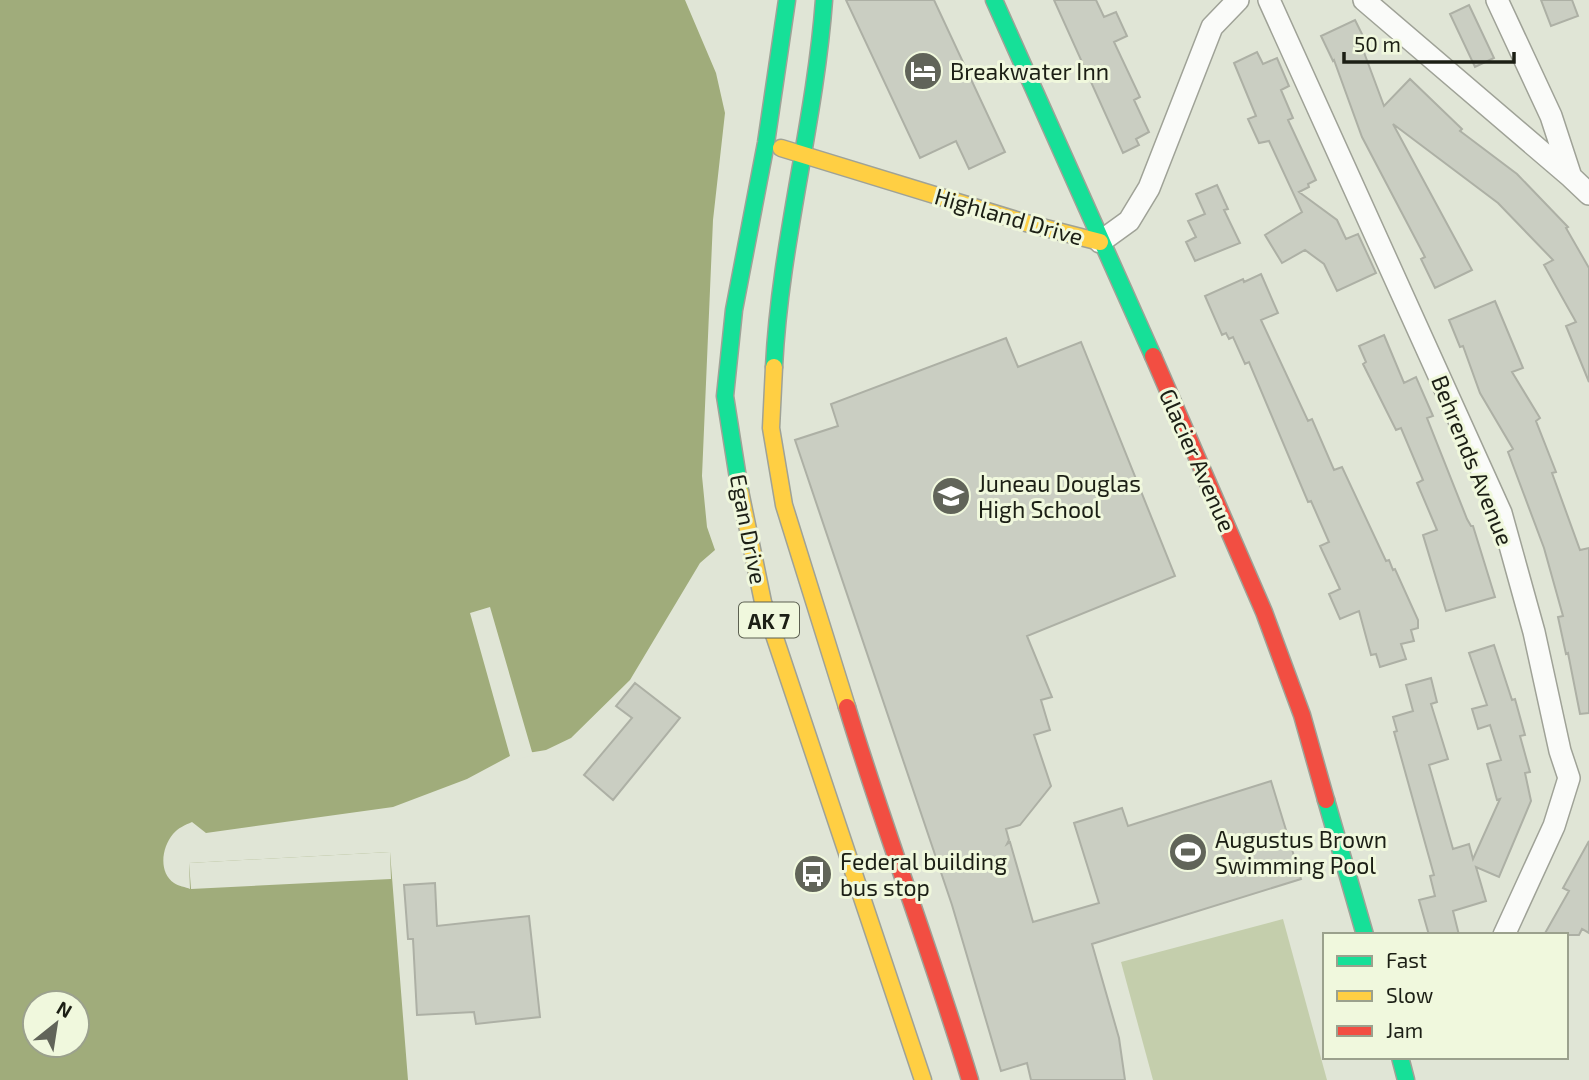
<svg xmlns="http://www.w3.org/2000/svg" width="1589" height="1080" viewBox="0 0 1589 1080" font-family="'Exo 2',sans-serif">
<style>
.green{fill:#c4ceac}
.water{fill:#a0ac7b;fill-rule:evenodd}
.pier{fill:#e0e5d6}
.building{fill:#cacec2;stroke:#adb0a5;stroke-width:2}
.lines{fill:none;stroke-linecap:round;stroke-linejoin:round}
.street-casing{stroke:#9fa297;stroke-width:24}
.fast-casing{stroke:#9fa297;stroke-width:19}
.slow-casing{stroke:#9fa297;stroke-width:19}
.jam-casing{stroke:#9fa297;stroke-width:19}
.street{stroke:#fafbf9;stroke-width:21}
.fast{stroke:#16e098;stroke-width:16}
.slow{stroke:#ffcf43;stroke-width:16}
.jam{stroke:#f24e42;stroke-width:16}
.labels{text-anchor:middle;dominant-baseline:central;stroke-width:6;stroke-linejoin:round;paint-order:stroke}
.shield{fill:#f0f8dd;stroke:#5c6051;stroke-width:2}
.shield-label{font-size:21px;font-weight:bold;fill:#1c1f15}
.poi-label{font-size:23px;fill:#1c1f15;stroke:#f0f8dd;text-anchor:start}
.street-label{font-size:23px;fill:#1c1f15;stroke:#f0f8dd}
</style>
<rect width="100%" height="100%" fill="#e0e5d6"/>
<!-- green -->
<path class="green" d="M1283,919L1327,1080H1153L1121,962Z"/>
<!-- water -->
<path class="water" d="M0,0H685L716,73L725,113L713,220L702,476L707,527L715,550L700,563L630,680L571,738L546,750L510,756L467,779L393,807L206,833L192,822C185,825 178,828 173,834C162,847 158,872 174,883C178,886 186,887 190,889L189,863L390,852L408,1080H0ZM35,1003H77V1045H35Z"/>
<!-- pier -->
<path class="pier" d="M490,607L532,752L535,755L508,761L510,756L470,613Z
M390,852L391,879L191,889L189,863Z"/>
<!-- building -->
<path class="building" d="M846,0H934L1005,152L969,169L956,141L920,158Z
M1054,0H1096L1104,17L1116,12L1127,36L1114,42L1140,97L1134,100L1149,132L1136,139L1139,145L1123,153Z
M1541,0H1572L1578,16L1551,26Z
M1469,5L1494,58L1475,67L1450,14Z
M1355,20L1367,44L1362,47L1384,106L1410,79L1462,129L1460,131L1517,174L1568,227L1566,228L1589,268V382L1566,326L1576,322L1544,265L1553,260L1498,203L1393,124L1472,270L1435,288L1421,259L1425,257L1362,137L1334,60L1333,61L1321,36Z
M1257,52L1263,64L1277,58L1289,86L1281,90L1293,118L1288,120L1316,180L1308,184L1309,187L1299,192L1337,220L1346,239L1358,234L1376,273L1337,291L1324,264L1305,250L1282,263L1265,235L1302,212L1269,141L1259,143L1248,119L1256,116L1234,63Z
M1217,185L1228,209L1224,210L1240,243L1195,261L1186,242L1196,237L1188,221L1205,214L1196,194Z
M1261,274L1278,313L1261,320L1308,421L1312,419L1334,470L1342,467L1386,561L1389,560L1393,570L1395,569L1418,620V628L1411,630L1414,641L1401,644L1406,659L1380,667L1376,654L1371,655L1359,611L1340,619L1329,594L1340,589L1320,546L1329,542L1311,501L1308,502L1249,362L1245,364L1233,337L1229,339L1226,333L1222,335L1205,296L1243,279L1244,282Z
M1495,301L1523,368L1512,372L1540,418L1536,421L1556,472L1552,473L1580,550L1589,548V713L1580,714L1568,653L1566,654L1558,617L1563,616L1544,548L1508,452L1513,449L1480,393L1463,346L1460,347L1449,320Z
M1384,335L1404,383L1416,377L1433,416L1427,418L1467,519L1471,526H1473L1495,597L1446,611L1423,535L1437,530L1417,483L1423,480L1401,428L1396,430L1363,364L1366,362L1359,346Z
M1006,338L1018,367L1081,342L1175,576L1027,636L1052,697L1041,700L1050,730L1034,735L1051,786L1020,825L1006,829L1009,840L1007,844L1010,842L1033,922L1099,903L1074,823L1122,808L1128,826L1271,781L1301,879L1092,944L1119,1038L1125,1080H1031L1027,1063L1001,1071L952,905L795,440L838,426L831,404Z
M1494,645L1512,700L1515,699L1525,735L1520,736L1530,772L1525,773L1531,801L1499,877L1476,867L1486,901L1453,911L1459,935H1429L1419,900L1435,896L1430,876L1434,875L1394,732L1397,731L1393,717L1413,711L1406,685L1431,678L1437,702L1431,704L1448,759L1429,765L1453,849L1469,844L1473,859L1500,799L1497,800L1487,764L1501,760L1490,725L1478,729L1472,709L1487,705L1469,653Z
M635,683L680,718L613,800L584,775L632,718L616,706Z
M1589,841V933L1582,929L1579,935H1544L1569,891L1563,888Z
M435,883L437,926L529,916L540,1017L476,1024L474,1012L417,1015L413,939H408L404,885Z"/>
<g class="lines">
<defs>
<path id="street" d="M1269,0L1501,513L1534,632L1560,751L1569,778L1554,826L1504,935
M1364,0L1571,177
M1497,0L1551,116L1571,177L1589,194
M1100,242L1129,221L1149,188L1212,27L1238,0"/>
<path id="fast" d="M994,0L1153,356
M774,367C780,243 815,123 824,0
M740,491L725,396L734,310L766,143L787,0
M1326,800L1365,935
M1400,1057L1406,1080"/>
<path id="slow" d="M781,148L1026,223L1100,242
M774,367L771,428L784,505L847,707
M740,491L763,602L923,1080"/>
<path id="jam" d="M1153,356L1264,612L1302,715L1326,800
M847,707C885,832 932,955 970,1080"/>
</defs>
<!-- street casing -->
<use href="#street" class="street-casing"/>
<!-- fast casing -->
<use href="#fast" class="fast-casing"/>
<!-- slow casing -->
<use href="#slow" class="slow-casing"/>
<!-- jam casing -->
<use href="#jam" class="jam-casing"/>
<!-- street -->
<use href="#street" class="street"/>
<!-- fast -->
<use href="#fast" class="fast"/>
<!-- slow -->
<use href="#slow" class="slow"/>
<!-- jam -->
<use href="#jam" class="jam"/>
</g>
<!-- icons -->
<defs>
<symbol id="hotel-disc" viewBox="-11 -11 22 22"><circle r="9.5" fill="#616459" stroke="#f0f8dd"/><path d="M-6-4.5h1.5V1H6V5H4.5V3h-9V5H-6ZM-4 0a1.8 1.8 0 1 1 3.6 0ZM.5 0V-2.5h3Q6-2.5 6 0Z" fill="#fff"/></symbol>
<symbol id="school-disc" viewBox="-11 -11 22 22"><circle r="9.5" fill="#616459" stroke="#f0f8dd"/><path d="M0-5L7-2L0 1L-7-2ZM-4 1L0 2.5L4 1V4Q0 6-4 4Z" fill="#fff"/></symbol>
<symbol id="stadium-disc" viewBox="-11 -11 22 22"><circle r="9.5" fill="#616459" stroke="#f0f8dd"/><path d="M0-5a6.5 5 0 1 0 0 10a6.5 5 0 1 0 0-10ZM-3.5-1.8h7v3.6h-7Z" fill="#fff"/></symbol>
<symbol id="bus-disc" viewBox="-11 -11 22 22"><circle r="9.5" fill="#616459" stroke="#f0f8dd"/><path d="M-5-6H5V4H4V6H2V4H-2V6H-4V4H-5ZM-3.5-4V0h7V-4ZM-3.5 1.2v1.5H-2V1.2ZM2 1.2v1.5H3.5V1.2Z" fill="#fff"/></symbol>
</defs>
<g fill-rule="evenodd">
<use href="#hotel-disc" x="901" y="49" width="44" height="44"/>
<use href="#school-disc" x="929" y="474" width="44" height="44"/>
<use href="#stadium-disc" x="1166" y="830" width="44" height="44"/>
<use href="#bus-disc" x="791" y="852" width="44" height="44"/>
</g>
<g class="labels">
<!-- shield labels -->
<rect class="shield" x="739" y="602.5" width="60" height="35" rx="5"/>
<g class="shield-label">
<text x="769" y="620">AK 7</text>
</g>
<!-- poi labels -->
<g class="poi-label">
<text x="950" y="71">Breakwater Inn</text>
<text x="978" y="483">Juneau Douglas<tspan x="978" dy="26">High School</tspan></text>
<text x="1215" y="839">Augustus Brown<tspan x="1215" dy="26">Swimming Pool</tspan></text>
<text x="840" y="861">Federal building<tspan x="840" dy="26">bus stop</tspan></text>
</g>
<!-- street labels -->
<g class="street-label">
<text transform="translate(1009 216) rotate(16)">Highland Drive</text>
<text transform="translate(1198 460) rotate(66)">Glacier Avenue</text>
<text transform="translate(1473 460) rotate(68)">Behrends Avenue</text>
<text transform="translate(749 529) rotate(79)">Egan Drive</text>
</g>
</g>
<!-- legend -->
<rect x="1323" y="933" width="245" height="126" fill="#f0f8dd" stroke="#9ba18d" stroke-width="2"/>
<rect x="1337" y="956" width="35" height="10" fill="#16e098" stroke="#9ba18d" stroke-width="2"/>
<text x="1386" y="968" font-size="21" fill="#1c1f15">Fast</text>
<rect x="1337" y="991" width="35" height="10" fill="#ffcf43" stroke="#9ba18d" stroke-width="2"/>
<text x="1386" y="1003" font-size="21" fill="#1c1f15">Slow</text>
<rect x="1337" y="1026" width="35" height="10" fill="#f24e42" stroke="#9ba18d" stroke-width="2"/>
<text x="1386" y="1038" font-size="21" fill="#1c1f15">Jam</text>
<!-- north arrow -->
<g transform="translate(56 1024) rotate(30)"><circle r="33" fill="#f0f8dd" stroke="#9ba18d" stroke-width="2"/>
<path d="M0-5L12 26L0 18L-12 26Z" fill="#616459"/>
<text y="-10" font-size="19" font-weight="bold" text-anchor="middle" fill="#1c1f15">N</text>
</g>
<!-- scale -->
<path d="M1344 52v10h170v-10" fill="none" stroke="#1c1f15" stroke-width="3.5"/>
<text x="1354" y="52" font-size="21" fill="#1c1f15" stroke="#f0f8dd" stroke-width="5" paint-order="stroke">50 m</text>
</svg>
